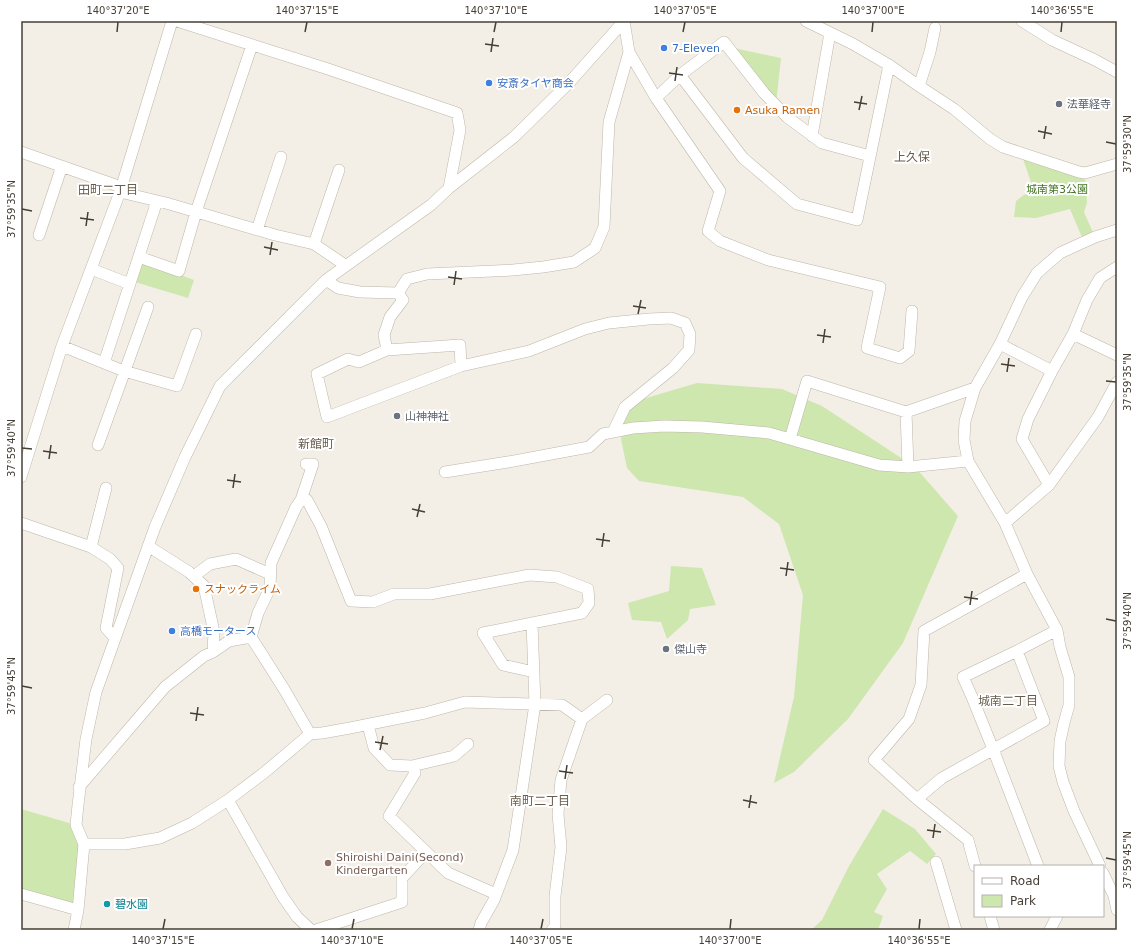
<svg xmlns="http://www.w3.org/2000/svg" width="1138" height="951" viewBox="0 0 1138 951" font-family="'DejaVu Sans','Noto Sans JP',sans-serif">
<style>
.green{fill:#cee7af}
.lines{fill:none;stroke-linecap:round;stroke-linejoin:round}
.minor-casing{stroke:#beb6a8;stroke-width:12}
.minor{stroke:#fff;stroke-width:11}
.ticks{fill:none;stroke:#453f35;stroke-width:1.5}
.shop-dot{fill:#3f7fe0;stroke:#fff;stroke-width:1.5}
.worship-dot{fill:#6b7280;stroke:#fff;stroke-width:1.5}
.food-dot{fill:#e8710a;stroke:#fff;stroke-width:1.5}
.education-dot{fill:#8d6e63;stroke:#fff;stroke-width:1.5}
.culture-dot{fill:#0f9aa8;stroke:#fff;stroke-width:1.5}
.labels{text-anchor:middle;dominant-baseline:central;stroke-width:4;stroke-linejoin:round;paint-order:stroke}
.shop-label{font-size:11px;fill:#366cbe;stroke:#fff;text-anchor:start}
.worship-label{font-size:11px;fill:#5b616d;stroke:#fff;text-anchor:start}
.food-label{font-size:11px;fill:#c56008;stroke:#fff;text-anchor:start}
.park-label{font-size:11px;fill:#477629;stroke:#fff}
.education-label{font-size:11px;fill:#785e54;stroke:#fff;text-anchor:start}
.culture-label{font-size:11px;fill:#0d838f;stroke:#fff;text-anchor:start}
.neighbourhood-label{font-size:12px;fill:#685d4d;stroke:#fff}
.neatline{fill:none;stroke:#453f35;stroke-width:1.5}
.ticks-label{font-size:10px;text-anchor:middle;fill:#453f35}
</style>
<rect width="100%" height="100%" fill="#f3efe6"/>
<!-- green -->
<path class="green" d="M734,48L781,58L776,104Z
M1021,153L1085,173L1087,203L1084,212L1095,237L1084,242L1070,209L1036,218L1014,217L1016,201L1033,188Z
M142,261L194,280L188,298L135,282Z
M697,383L782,389L822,406L915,467L958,516L903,643L848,719L794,772L774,783L794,697L803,595L779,524L743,497L639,481L627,468L621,439L626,404Z
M671,566L702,568L716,605L690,609L688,620L667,639L661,622L632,620L628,603L669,591Z
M21,809L76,825L84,844L78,910L21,894Z
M883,809L915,829L936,854L927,864L910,851L877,874L887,889L874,912L883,916L878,930H811L822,920L849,866Z"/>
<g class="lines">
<defs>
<path id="minor" d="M177,21L328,69L457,113L460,130L449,188
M624,21L629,52L656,98L720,191L708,231L720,241L768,260L880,287L867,348L900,358L909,351L912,311
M806,21L853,44L889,65L919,86L930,52L935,28
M1022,21L1052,40L1095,60L1117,72
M680,75L743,158L797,204L857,220L889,65
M919,86L954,109L990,139L1003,147L1079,172L1085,173L1117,164
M656,98L680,75L724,42L764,93L787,117L822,143L870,156
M812,136L830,33
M21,152L121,187
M120,192L166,203L275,235L314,244L345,265
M257,230L281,157
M39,235L62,166
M314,244L339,170
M139,257L179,271L196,212L252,45
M91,269L130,284
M326,280L338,288L360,292L398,293
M398,293L407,279L427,274L513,270L543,267L574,262L595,248L604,227L609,122L629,52
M398,293L403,300L390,317L384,335L387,350L460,345L461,366
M1073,334L1117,355
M1000,344L1052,371
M62,346L104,363L157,201
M387,350L359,362L348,359L317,374L327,417L461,366L529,351L585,329L609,323L649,319L671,318L685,323L690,334L689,350L673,368L625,407L613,432
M104,363L124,371L177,386L196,334
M906,412L908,467
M790,439L807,381L906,412L975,388
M98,445L148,307
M306,464H313L301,500L296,507L271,563L270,588L258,613L251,637L284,689L310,734
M445,472L508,462L589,447L603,434L633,428L664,426L702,427L769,433L879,465L908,467L968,461
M21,477L62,346L120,192L172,21
M1049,485L1022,439L1028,419L1052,371L1073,334L1087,300L1100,278L1117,267
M301,500H307L321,526L351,601L373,602L394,594H430L529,575L557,577L588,589L589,603L582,613L483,633L503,665L534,672
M21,523L91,547L110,559L118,568L106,628L115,638
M1005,523L1049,485L1098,417L1117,382
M148,546L189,572L204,586L214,632L213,652
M91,547L106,488
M194,576L210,564L236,559L270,574
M368,725L374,748L390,765L412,766L454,756L468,744
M412,766L415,773L389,816L448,873L496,894
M79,787L165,687L204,656L213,652L229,641L251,637
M917,799L942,778L1044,721L1017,651
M228,800L283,897L297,917L311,930
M84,844H125L160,838L192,823L228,800L265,772L310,734L322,733L350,728L425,713L465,702L562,705L582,719
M936,862L956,930
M975,866L968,840L917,799L874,760L909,719L921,685L924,631L1027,574
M1038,866L993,749L972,697L963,677L1017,651L1057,630
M1100,866L1074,811L1063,782L1059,766L1060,741L1064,723L1069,705V677L1060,647L1057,630L1027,574L1005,523L968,461L964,440L965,421L975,388L1000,344L1022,297L1037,273L1060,253L1095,237L1117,230
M1103,873L1114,896L1117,910
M21,894L78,910
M990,916L994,930
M74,930L78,910L84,844L76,825L78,805L86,739L96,692L155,527L185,457L220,386L326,280L431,205L449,188L514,137L568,84L624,21
M316,930L402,902V878L426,852
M479,930L481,923L494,900L513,850L535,704L532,623
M552,930L555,926V896L561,847L558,814L561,780L582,719L607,700
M1050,930L1057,916"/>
</defs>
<!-- minor casing -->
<use href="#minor" class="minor-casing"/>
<!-- minor -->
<use href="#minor" class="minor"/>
</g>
<!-- ticks -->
<path class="ticks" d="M117,32L118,22M305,32L307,22M494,32L496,22M683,32L685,22M872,32L873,22M1061,32L1062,22M485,44L499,46M491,52L493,38M669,73L683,75M675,81L677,67M854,102L867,104M859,110L862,96M1038,131L1052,134M1044,139L1046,126M1106,142L1116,144M22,209L32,211M80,218L94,220M86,226L88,212M264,247L278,250M270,255L272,242M448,277L462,279M454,285L456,271M633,306L646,308M638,314L641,300M817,335L831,337M823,343L825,329M1001,364L1015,366M1007,372L1009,358M1106,381L1116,382M22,448L32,449M43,451L57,453M49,459L51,445M227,480L241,482M233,488L235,474M412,509L425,512M417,517L420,504M596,539L610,541M602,547L604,533M780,568L794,570M786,576L788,562M964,597L978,599M970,605L972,591M1106,619L1116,621M22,686L32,688M190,713L204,715M196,721L198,707M375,742L388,744M380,750L383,736M559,771L573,773M565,779L567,765M743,800L757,803M749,808L751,795M927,830L941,832M933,838L935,824M1106,858L1116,860M163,929L165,919M352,929L354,919M541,929L543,919M730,929L731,919M919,929L920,919"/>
<!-- markers -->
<g class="shop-dot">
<circle cx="664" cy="48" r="4"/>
<circle cx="489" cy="83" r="4"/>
<circle cx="172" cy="631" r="4"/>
</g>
<g class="worship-dot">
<circle cx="1059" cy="104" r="4"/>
<circle cx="397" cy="416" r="4"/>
<circle cx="666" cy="649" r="4"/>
</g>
<g class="food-dot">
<circle cx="737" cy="110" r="4"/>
<circle cx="196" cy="589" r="4"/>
</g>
<circle class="education-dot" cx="328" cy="863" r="4"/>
<circle class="culture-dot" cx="107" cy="904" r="4"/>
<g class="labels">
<!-- shop labels -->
<g class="shop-label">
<text x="672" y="48">7-Eleven</text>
<text x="497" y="83">安斎タイヤ商会</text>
<text x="180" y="631">高橋モータース</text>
</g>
<!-- worship labels -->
<g class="worship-label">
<text x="1067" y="104">法華経寺</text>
<text x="405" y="416">山神神社</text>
<text x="674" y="649">傑山寺</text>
</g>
<!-- food labels -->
<g class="food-label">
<text x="745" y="110">Asuka Ramen</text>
<text x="204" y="589">スナックライム</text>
</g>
<!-- park labels -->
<g class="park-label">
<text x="1057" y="189">城南第3公園</text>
</g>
<!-- education labels -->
<g class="education-label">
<text x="336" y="857">Shiroishi Daini(Second)<tspan x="336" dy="13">Kindergarten</tspan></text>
</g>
<!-- culture labels -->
<g class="culture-label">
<text x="115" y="904">碧水園</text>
</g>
<!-- neighbourhood labels -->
<g class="neighbourhood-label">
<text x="912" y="157">上久保</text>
<text x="108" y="190">田町二丁目</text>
<text x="316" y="444">新館町</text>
<text x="1008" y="701">城南二丁目</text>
<text x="540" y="801">南町二丁目</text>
</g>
</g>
<!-- border -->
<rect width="1138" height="951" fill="none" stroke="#ffffff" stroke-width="44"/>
<!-- legend -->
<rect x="974" y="865" width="130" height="52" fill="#ffffff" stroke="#b5b2ae"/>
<rect x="982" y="878" width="20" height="6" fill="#ffffff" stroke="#b5b2ae"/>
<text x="1010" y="885" font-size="12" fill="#453f35">Road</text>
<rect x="982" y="895" width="20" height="12" fill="#cee7af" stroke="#b5b2ae"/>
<text x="1010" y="905" font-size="12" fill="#453f35">Park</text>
<rect x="22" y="22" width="1094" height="907" class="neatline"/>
<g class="ticks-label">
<text x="118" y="14">140°37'20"E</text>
<text x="307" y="14">140°37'15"E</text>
<text x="496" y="14">140°37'10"E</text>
<text x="685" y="14">140°37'05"E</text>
<text x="873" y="14">140°37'00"E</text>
<text x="1062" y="14">140°36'55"E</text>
<text transform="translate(1127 144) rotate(-90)" y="4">37°59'30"N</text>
<text transform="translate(11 209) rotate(-90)" y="4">37°59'35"N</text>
<text transform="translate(1127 382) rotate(-90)" y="4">37°59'35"N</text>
<text transform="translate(11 448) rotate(-90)" y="4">37°59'40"N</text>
<text transform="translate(1127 621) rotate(-90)" y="4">37°59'40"N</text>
<text transform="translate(11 686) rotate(-90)" y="4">37°59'45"N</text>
<text transform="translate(1127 860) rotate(-90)" y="4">37°59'45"N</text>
<text x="163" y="944">140°37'15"E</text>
<text x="352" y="944">140°37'10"E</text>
<text x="541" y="944">140°37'05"E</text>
<text x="730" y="944">140°37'00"E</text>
<text x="919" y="944">140°36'55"E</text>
</g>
</svg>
